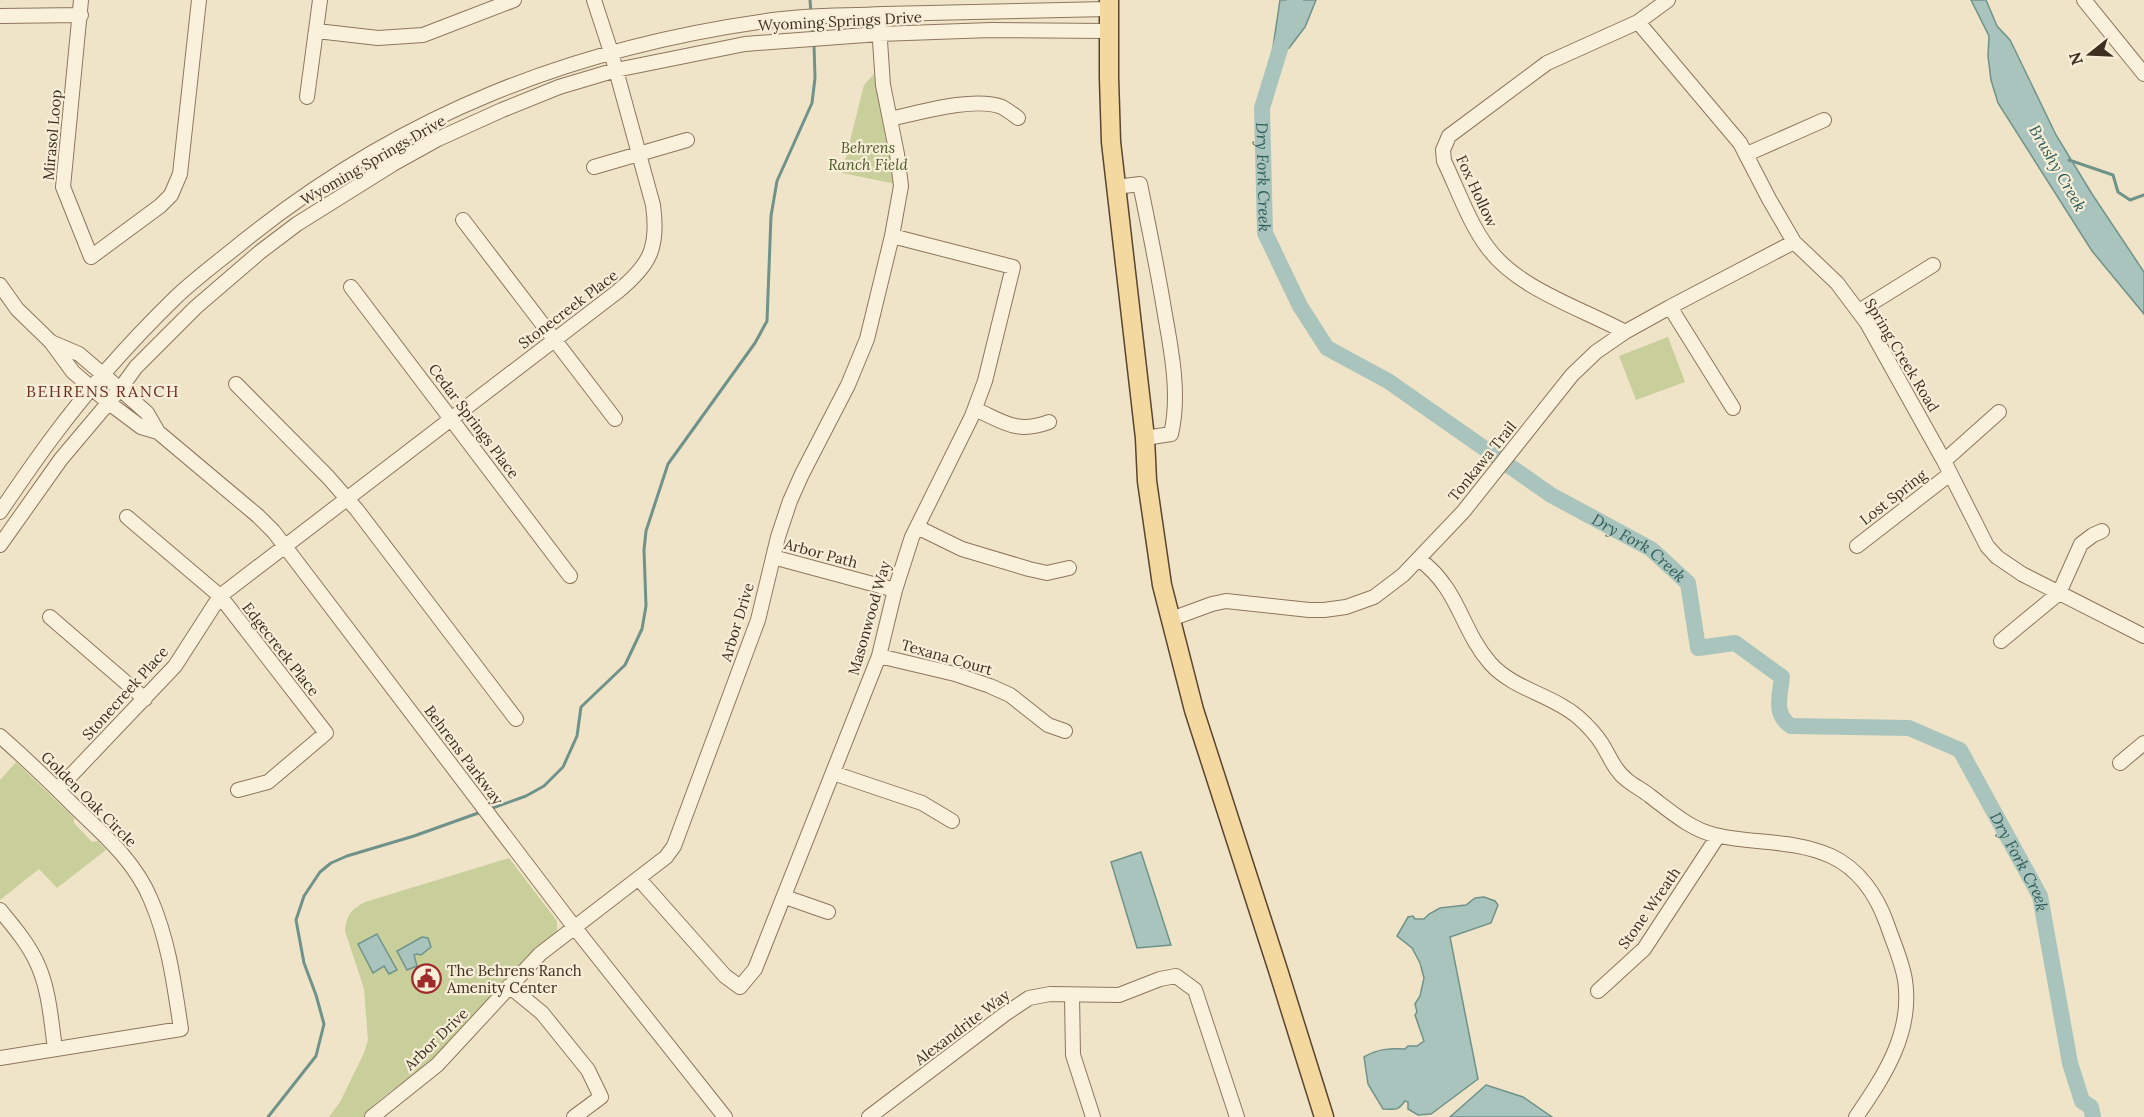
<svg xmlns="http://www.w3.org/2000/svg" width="2144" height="1117" viewBox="0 0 2144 1117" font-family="Lora,serif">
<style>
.green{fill:#c9cf9b}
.water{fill:#a9c4bc;stroke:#6f938a;stroke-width:1.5}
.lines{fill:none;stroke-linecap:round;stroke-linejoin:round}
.stream{stroke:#6f938a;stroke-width:3}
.river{stroke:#a9c4bc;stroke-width:16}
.minor-casing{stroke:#8d765c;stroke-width:16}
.major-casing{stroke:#5b4430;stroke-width:21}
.minor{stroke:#faf1dc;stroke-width:14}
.major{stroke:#f3d9a0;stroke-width:18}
.labels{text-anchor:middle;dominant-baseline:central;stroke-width:4.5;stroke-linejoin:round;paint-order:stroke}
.street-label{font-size:15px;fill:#3d2e20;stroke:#f7eed8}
.park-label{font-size:15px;font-style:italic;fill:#4d5a26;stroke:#f7eed8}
.poi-label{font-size:15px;fill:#3d2e20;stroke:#f7eed8;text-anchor:start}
.water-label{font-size:16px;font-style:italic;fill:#2f5d5a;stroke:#f7eed8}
.neighbourhood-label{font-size:16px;letter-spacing:1.5px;fill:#6b2e1e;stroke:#f7eed8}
</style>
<rect width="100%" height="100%" fill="#f0e4c8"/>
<!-- green -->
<path class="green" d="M874,74L896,184L842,173L864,85Z
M1668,337L1685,382L1636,400L1619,356Z
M16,762L74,818V823L92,842L98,841L106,850L57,888L39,869L0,900V780Z
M509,858L557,921V932L536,949L413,1080L392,1090L371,1107L370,1112L364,1117H329L340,1102L364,1053L368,1040L364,989L345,931C346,915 352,909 365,902Z"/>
<!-- water -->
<path class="water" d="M1280,0H1316L1305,27L1289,48L1272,54Z
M1971,0H1986L1997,26L2010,40L2015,50L2056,135L2092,194L2144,272V314L2092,251L1998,103L1991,80L1988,56L1989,36Z
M1141,852L1171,945L1137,948L1111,862Z
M1484,897L1495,901L1498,905L1491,923L1450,937L1478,1079L1431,1114L1418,1115L1408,1109V1102L1405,1101C1397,1112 1395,1109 1383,1109L1368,1084L1364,1057C1377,1049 1390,1048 1405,1049L1408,1046H1417L1424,1041L1415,1015L1417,1012L1415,1004L1420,996L1424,978L1420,963L1412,948L1397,936L1408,917L1413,916L1415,919H1424L1429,914L1440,908L1466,905L1475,898Z
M377,934L397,970L389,974L384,966L373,973L358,944Z
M422,937L428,938L431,947L421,955L417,954L414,955L417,966L407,970L397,951Z
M1486,1085L1523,1097L1552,1117H1450Z"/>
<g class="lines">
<!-- stream -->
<path class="stream" d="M810,0L811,13
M812,20L813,34
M2069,160L2113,175L2118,192L2130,200L2144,195
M490,809L526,796L544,786L563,767L577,736L581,707L625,665L642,629L646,606L644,550L646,531L668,464L755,343L767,321L771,216L777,181L812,103L815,78L814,44
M268,1117L316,1056L324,1024L316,995L304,963L296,920L304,896L320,872L331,863L347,856L414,836L481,812"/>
<!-- river -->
<path class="river" id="s1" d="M1295,0L1262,108L1265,233L1300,306L1327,348L1388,381L1551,495L1651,549L1688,583L1698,648L1735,643L1782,677C1780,696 1773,714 1791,726L1909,728L1960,750L2040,896L2070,1063L2082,1101L2091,1107L2093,1117"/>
<defs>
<path id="minor" d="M81,0L63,187L91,257L160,206L171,195L180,174L199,0
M2084,0L2144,74
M0,16L81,15
M1638,22L1740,143L1769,199L1794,242L1837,283L1867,323L1944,461L1987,546L1997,557L2022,574L2144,636
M317,31L378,38L423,35L514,0
M307,97L320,0
M890,119C918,113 974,96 1002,107C1007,110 1013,114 1018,118
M1747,154L1824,120
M594,167L687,140
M1116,187L1140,184C1149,228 1158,271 1165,315C1172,353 1180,397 1171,434L1145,438
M463,220L615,419
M0,285L17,309L51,342
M351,287L570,576
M1670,307L1733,408
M1859,311L1933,265
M1625,332C1581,308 1518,289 1488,248C1469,223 1458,190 1444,161L1443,150L1449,136L1547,63L1638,22L1668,0
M236,384L328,477L357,510L516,719
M975,409C1004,422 1016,434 1049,422
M158,432L141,427L109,403L73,372L51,342L79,354L120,389L147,413L158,432L258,516L274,532L575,928L725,1117
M1944,461L1999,412
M0,512C17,487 34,462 52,438C89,388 131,341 175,298C197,277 222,259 245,240C402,114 574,47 773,20C810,15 846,16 883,14C958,12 1033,10 1108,9
M127,517L220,596L326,733L268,782L238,790
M917,527L962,549L1029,569L1047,573L1069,568
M0,545L61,459L120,389L136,367L196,307L260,252L297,224L393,164L438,139L502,110L559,87L616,70L745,44L879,34L991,30L1108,31
M1857,546L1950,474
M773,557L895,590
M1419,559C1460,590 1460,628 1490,663C1514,690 1551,694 1578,717C1587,725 1595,733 1602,744C1610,757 1615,771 1627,780C1634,786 1643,790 1650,796C1670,811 1690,829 1715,835C1753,844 1793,839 1831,856C1859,869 1877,896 1887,924C1893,942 1902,961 1905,980C1913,1033 1884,1076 1856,1117
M50,617L145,699
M1171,619L1212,604L1226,601L1309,610H1324L1346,607L1374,597L1403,575L1463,512L1572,375L1596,352L1625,332L1670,307L1794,242
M2001,641L2059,593L2081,544L2093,535L2102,531
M879,656L955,674L990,686L1010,695L1048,725L1065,731
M0,736C25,758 49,781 73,805C103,834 135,861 151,900C169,942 174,984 181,1029L0,1058
M2120,763L2144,743
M833,773L922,803L952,821
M58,789L175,666L220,596L617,292C650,265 659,248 653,205L611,52L594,0
M639,879L725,976L740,987L755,969L879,656L895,590L912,537L972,416L985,381L1013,267L892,236
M785,897L828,912
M0,910C13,926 27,942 36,961C49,987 51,1020 55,1049
M509,986L542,1013L588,1070L601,1097L574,1117
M1598,991L1644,949L1718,836
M1072,996L1073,1055L1093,1117
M372,1117L437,1065L540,954L666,857L674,846L758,620L778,537L790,501L802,474L848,385L867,339L892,236L901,186L897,154L883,85L879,26
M869,1117L1005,1014L1029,998L1050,994L1119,995L1160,979L1176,976L1195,990L1237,1117"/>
<path id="major" d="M1109,0V78L1111,142L1145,438L1147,481L1162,585L1194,710L1278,970L1324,1117"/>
</defs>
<!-- minor casing -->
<use href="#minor" class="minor-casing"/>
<!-- major casing -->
<use href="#major" class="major-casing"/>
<!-- minor -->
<use href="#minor" class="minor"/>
<!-- major -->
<use href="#major" class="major"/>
</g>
<!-- icons -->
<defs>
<symbol id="civic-ring" viewBox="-11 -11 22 22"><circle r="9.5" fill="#f7eed8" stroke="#9e2a2b" stroke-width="1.5"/><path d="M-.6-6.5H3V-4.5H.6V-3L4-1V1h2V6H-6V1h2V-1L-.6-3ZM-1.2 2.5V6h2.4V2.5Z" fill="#9e2a2b"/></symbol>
</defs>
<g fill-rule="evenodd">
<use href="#civic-ring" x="410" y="962" width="33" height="33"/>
</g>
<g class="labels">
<!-- street labels -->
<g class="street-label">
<text transform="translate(840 21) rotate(-3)">Wyoming Springs Drive</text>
<text transform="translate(52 135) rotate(-85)">Mirasol Loop</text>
<text transform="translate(373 160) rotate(-30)">Wyoming Springs Drive</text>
<text transform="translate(1477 191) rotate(65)">Fox Hollow</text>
<text transform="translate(568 309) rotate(-37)">Stonecreek Place</text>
<text transform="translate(1902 355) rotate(59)">Spring Creek Road</text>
<text transform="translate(474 421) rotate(53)">Cedar Springs Place</text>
<text transform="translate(1482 461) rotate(-51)">Tonkawa Trail</text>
<text transform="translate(1893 497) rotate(-38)">Lost Spring</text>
<text transform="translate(821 553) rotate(15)">Arbor Path</text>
<text transform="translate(869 618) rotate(-74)">Masonwood Way</text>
<text transform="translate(737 622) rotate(-73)">Arbor Drive</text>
<text transform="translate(281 649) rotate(52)">Edgecreek Place</text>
<text transform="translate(947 657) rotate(16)">Texana Court</text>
<text transform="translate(125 693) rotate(-48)">Stonecreek Place</text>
<text transform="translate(464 755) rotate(53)">Behrens Parkway</text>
<text transform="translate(89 799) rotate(45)">Golden Oak Circle</text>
<text transform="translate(1649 908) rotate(-55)">Stone Wreath</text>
<text transform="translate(962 1027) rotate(-37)">Alexandrite Way</text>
<text transform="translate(436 1039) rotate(-44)">Arbor Drive</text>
</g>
<!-- park labels -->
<g class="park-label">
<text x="868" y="147">Behrens<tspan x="868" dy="17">Ranch Field</tspan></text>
</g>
<!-- poi labels -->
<g class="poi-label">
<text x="447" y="970">The Behrens Ranch<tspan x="447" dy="17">Amenity Center</tspan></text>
</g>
<!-- water labels -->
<g class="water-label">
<text transform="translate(2058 168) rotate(60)">Brushy Creek</text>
<text stroke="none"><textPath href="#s1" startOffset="182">Dry Fork Creek</textPath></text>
<text stroke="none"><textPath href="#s1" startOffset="740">Dry Fork Creek</textPath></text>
<text stroke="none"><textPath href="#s1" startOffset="1316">Dry Fork Creek</textPath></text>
</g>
<!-- neighbourhood labels -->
<g class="neighbourhood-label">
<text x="103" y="391">BEHRENS RANCH</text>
</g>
</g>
<!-- north arrow -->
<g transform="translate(2090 54) rotate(252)" stroke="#f7eed8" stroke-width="4.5" paint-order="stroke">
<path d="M0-4.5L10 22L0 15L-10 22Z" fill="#3d2e20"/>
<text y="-9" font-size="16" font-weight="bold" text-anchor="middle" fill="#3d2e20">N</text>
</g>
</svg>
